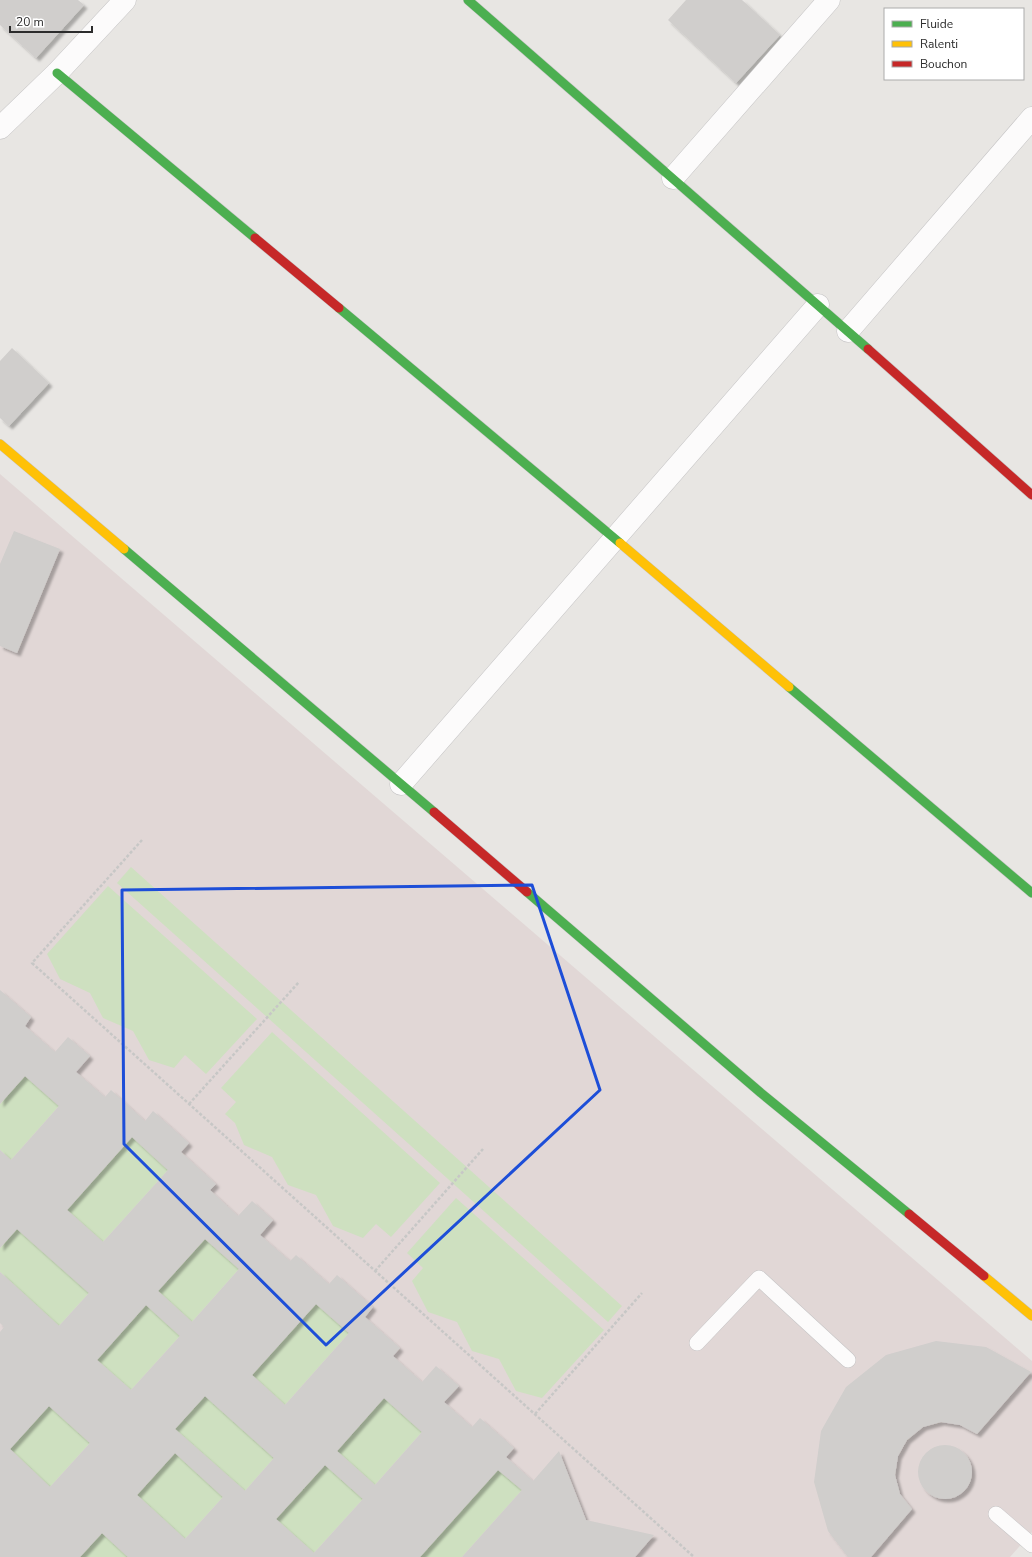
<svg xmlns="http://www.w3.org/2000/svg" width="1032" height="1557" viewBox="0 0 1032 1557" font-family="'Nunito Sans',sans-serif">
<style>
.medical{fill:#e1d7d6}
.green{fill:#cee0c0}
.building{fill:#d0cecc;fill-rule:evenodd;filter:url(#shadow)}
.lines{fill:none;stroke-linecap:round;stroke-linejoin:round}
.lane-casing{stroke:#c5c4c5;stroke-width:16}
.street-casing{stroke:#c5c4c5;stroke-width:23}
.fast-casing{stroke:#c5c4c5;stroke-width:10}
.slow-casing{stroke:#c5c4c5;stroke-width:10}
.jam-casing{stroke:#c5c4c5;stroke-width:10}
.path{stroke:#c7c7c6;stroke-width:2.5;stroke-dasharray:3 2;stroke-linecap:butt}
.lane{stroke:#fcfbfb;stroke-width:15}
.street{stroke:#fcfbfb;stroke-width:22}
.fast{stroke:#4caf50;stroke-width:9}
.slow{stroke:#ffc107;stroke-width:9}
.jam{stroke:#c62828;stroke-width:9}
.marked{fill:none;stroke:#1d4ed8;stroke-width:3;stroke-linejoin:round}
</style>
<defs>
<filter id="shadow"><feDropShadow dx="3.5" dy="3.5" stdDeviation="1" flood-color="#0004"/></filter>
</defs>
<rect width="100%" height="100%" fill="#e8e6e3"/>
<!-- medical -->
<path class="medical" d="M0,474L1032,1361V1532L1010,1557H0Z"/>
<!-- green -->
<path class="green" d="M131,867L622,1306L608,1322L117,883Z
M108,886L257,1019L206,1074L185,1055L174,1068L149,1060L133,1031L103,1018L90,993L60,979L47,954Z
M272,1032L440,1183L391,1237L376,1224L363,1238L333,1226L316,1195L288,1185L272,1157L244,1145L235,1123L225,1114L236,1102L221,1088Z
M25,1076L59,1106L11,1160L0,1150V1104Z
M132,1137L168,1170L103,1242L67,1210Z
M456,1198L604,1330L542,1398L516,1391L499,1359L472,1351L457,1322L428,1312L412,1281L423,1268L407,1253Z
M17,1229L89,1293L59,1326L0,1272V1248Z
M205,1239L239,1269L192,1322L158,1291Z
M316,1304L349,1333L285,1405L252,1375Z
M146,1305L180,1336L131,1390L97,1360Z
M205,1396L274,1458L245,1491L175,1429Z
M384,1398L422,1432L375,1485L337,1451Z
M49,1406L90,1443L50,1487L10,1449Z
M175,1453L223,1497L185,1539L137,1495Z
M325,1465L363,1499L314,1553L276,1519Z
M498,1470L522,1490L462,1557H420Z
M102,1533L128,1557H80Z"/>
<!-- building -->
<path class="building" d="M0,0H78L84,5L36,58L0,25Z
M686,0H742L780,35L736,83L668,20Z
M12,348L49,383L9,426L0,418V361Z
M14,531L60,549L17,653L0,646V564Z
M0,990L31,1017L25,1026L55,1052L68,1037L90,1056L76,1072L105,1097L111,1090L145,1121L153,1111L189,1143L181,1152L216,1184L210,1190L238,1216L252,1201L273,1220L260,1235L290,1261L296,1255L329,1284L337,1275L373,1307L365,1317L400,1348L393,1356L422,1382L436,1366L459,1386L444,1402L472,1427L480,1418L514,1448L506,1457L533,1481L559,1451L586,1520L654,1535L635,1557H462L522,1490L498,1470L420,1557H128L102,1533L80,1557H0V1332L4,1327L0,1323V1272L59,1326L89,1293L17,1229L0,1248V1150L11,1160L59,1106L25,1076L0,1104ZM132,1137L168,1170L103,1242L67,1210ZM205,1239L239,1269L192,1322L158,1291ZM316,1304L349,1333L285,1405L252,1375ZM146,1305L180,1336L131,1390L97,1360ZM205,1396L274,1458L245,1491L175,1429ZM384,1398L422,1432L375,1485L337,1451ZM49,1406L90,1443L50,1487L10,1449ZM175,1453L223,1497L185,1539L137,1495ZM325,1465L363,1499L314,1553L276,1519Z
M936,1341L986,1347L1031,1372L977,1434L960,1425L941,1422L923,1427L907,1440L898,1456L895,1475L900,1494L912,1509L871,1557H848L828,1531L814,1482L821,1431L846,1387L886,1355Z
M918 1472a27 27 0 1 1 54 0a27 27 0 1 1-54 0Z"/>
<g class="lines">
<defs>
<path id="lane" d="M697,1343L759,1278L848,1360
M996,1514L1032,1545"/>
<path id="street" d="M0,128L57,73L125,0
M673,178L829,0
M848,331L1032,118
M401,784L818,305"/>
<path id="fast" d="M468,0L868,349
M57,73L255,238
M339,308L620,543
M124,549L434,812
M789,687L1032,893
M527,892L761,1093L909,1214"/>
<path id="slow" d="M0,444L124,549
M620,543L789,687
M984,1276L1032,1316"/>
<path id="jam" d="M255,238L339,308
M868,349L1032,495
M434,812L527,892
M909,1214L984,1276"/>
</defs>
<!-- lane casing -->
<use href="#lane" class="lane-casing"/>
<!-- street casing -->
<use href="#street" class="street-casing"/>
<!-- fast casing -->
<use href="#fast" class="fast-casing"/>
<!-- slow casing -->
<use href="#slow" class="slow-casing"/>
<!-- jam casing -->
<use href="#jam" class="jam-casing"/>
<!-- path -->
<path class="path" d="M142,840L32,963L694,1557
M189,1104L299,982
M375,1271L483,1149
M535,1414L642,1293"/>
<!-- lane -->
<use href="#lane" class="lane"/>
<!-- street -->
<use href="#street" class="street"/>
<!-- fast -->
<use href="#fast" class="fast"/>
<!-- slow -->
<use href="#slow" class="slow"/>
<!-- jam -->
<use href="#jam" class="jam"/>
</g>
<!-- marked area -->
<path class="marked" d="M532,885L600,1090L326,1345L124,1144L122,890Z"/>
<!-- legend -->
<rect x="884" y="8" width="140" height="72" fill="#ffffff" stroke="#ababab"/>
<rect x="892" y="21" width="20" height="6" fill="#4caf50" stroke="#ababab"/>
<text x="920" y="28" font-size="12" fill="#2c2c2c">Fluide</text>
<rect x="892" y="41" width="20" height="6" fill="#ffc107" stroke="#ababab"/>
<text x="920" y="48" font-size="12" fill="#2c2c2c">Ralenti</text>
<rect x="892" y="61" width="20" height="6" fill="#c62828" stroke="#ababab"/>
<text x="920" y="68" font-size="12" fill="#2c2c2c">Bouchon</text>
<!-- scale -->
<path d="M10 26v6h82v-6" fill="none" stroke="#2c2c2c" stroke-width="2"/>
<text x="16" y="26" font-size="12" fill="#2c2c2c" stroke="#ffffff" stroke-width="3" paint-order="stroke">20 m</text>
</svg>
